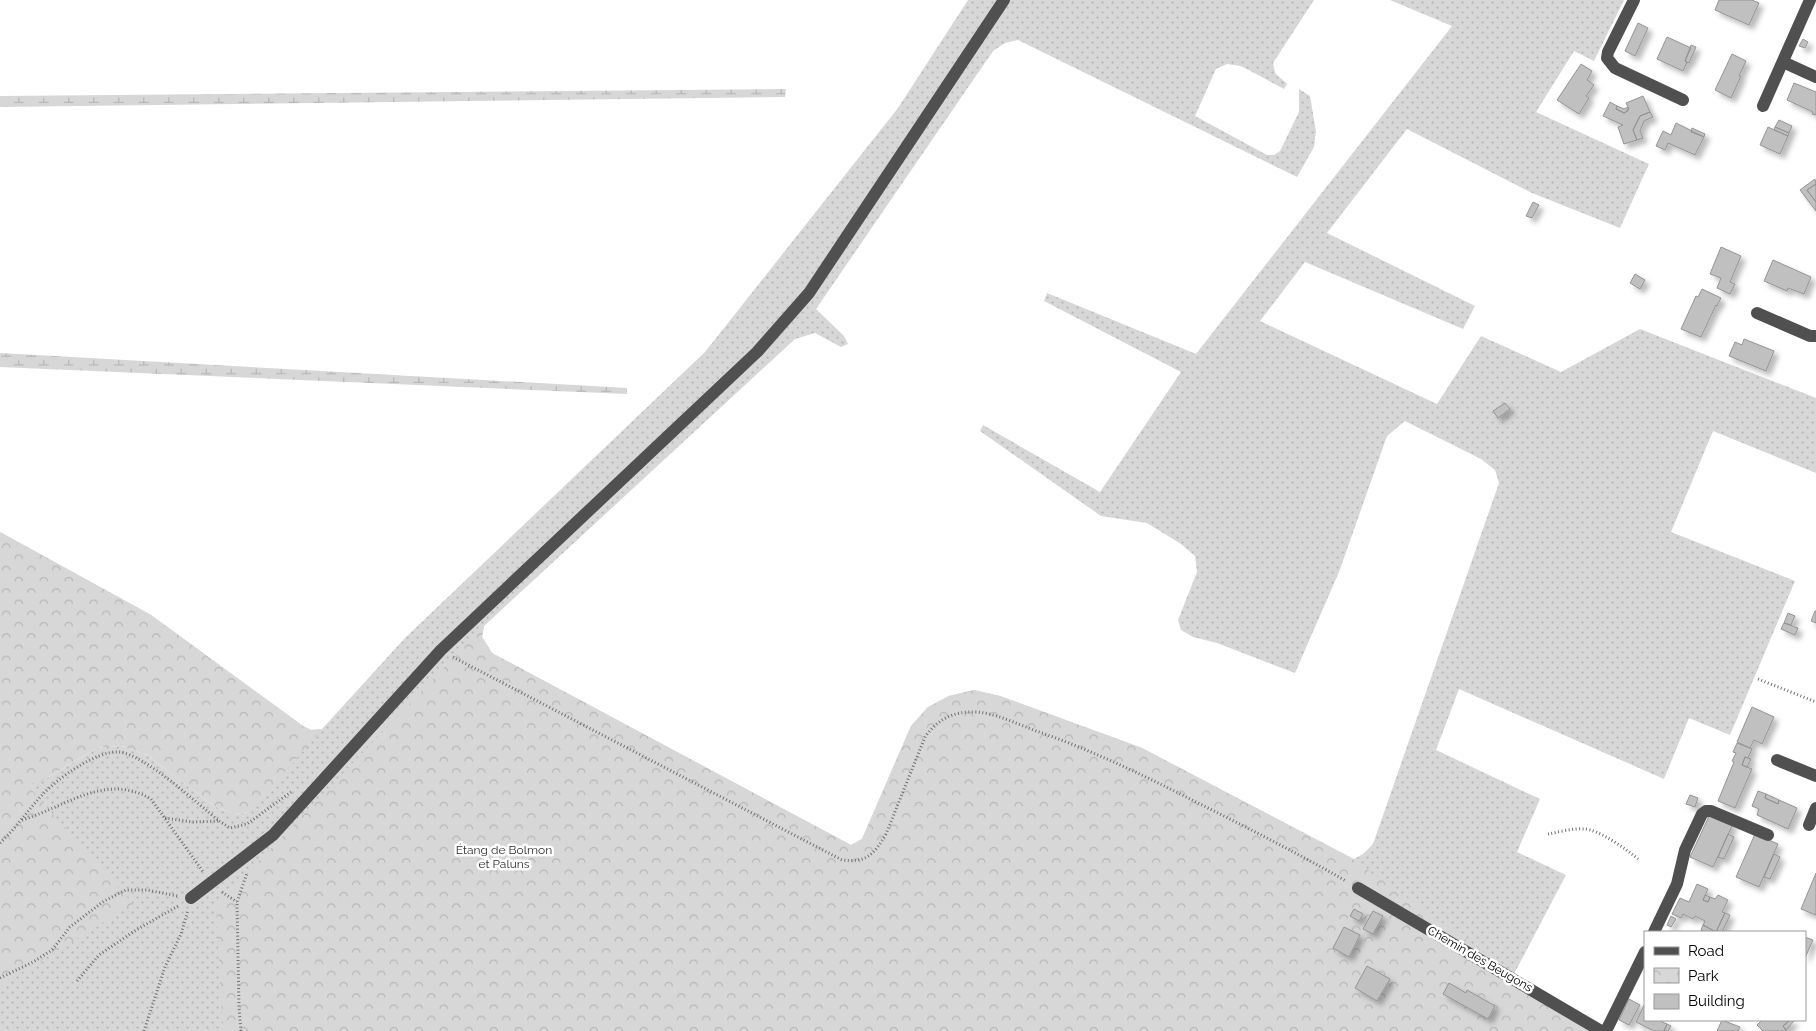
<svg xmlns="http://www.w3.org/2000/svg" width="1816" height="1031" viewBox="0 0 1816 1031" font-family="Raleway,sans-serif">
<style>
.grass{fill:url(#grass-dots)}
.wetland{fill:url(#wetland-marsh)}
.park{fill:url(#park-crowns)}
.building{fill:#c0c0c0;stroke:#949494;filter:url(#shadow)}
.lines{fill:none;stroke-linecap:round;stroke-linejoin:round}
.path{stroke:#727272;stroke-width:3;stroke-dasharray:1 2.5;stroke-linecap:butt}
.minor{stroke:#505050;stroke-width:12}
.labels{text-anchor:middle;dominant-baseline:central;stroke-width:5;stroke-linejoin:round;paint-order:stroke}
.park-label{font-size:12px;fill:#2e2e2e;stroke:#fff}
.street-label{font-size:12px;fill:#000;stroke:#fff}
</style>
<defs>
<pattern id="grass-dots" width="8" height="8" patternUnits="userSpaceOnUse" patternTransform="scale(1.25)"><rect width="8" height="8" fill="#d7d7d7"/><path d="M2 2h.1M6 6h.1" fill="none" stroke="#b7b7b7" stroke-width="1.8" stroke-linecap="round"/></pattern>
<pattern id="wetland-marsh" width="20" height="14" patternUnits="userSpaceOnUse" patternTransform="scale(1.25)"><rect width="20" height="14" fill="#d7d7d7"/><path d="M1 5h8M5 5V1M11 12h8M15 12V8" fill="none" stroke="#b7b7b7"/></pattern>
<pattern id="park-crowns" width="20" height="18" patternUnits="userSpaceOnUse" patternTransform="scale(1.25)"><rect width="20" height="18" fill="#d7d7d7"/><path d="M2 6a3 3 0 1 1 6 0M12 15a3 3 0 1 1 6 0" fill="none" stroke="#b7b7b7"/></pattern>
<filter id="shadow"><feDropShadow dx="4.5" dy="4.5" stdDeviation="2.5" flood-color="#0004"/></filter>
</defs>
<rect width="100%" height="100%" fill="#fff"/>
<!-- grass -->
<path class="grass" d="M968,0H1314L1273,63L1275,73L1287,84L1284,89L1241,66L1227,64L1216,69L1195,116L1267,155H1274L1280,151L1299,112V89L1310,96L1316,131L1314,147L1297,177L1018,40L1005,43L993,51L816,309L844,336L848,344L841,347L815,333L795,339L484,626L482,637L492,653L851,845L862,839L911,726L928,707L949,696L974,690L1000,696L1142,748L1354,859L1363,854L1373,844L1499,483L1495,470L1481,459L1405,421L1387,436L1339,572L1295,673L1217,643L1193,637L1181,630L1178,620L1197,572L1195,556L1181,544L1147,523L1101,516L980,431L983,425L1100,492L1181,372L1044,301L1047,293L1196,354L1452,26L1390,0H1624L1594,61L1574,51L1536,112L1649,164L1620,228L1532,193L1407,129L1327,233L1475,306L1463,329L1305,262L1260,321L1437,404L1481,336L1561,372L1640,329L1816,398V473L1713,431L1671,532L1795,581L1730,735L1689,718L1664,779L1459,689L1436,750L1540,799L1517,852L1566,875L1514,974L885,857L267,1031H0V777L45,779L97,748L121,746L147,755L214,806L235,814L248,812L0,532L151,615L303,726L311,730L322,729L405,638L705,352L898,108Z"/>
<!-- wetland -->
<path class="wetland" d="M786,89L785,97L0,107V96Z
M0,353L627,388V394L0,367Z"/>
<!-- park -->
<path class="park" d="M0,532L151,615L303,726L311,730L322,729L260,801L248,812L235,814L214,806L147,755L121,746L97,748L45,779L27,785L133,904L0,986Z
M484,626L482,637L492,653L851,845L862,839L911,726L928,707L949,696L974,690L1000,696L1142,748L1354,860L1514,974L1613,1031H223L216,906Z"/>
<!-- building -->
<path class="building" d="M1719,0H1752L1759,3L1749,25L1715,10Z
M1638,23L1648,28L1635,56L1625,51Z
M1667,37L1691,48L1685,61L1687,62L1683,71L1657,59Z
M1803,39L1808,42L1805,48L1799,46Z
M1691,45L1696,47L1689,63L1685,61Z
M1732,54L1746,61L1739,76H1741L1731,98L1715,90Z
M1581,64L1592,71L1587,80L1594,85L1586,96L1589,98L1579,114L1557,100Z
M1794,83L1816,92V115L1812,114L1813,112L1787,100Z
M1643,96L1650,112L1640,116L1633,130L1637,140L1624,144L1618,127L1623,125L1603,116L1610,102L1617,106L1616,109L1624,113L1629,109L1626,103Z
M1617,106L1624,109L1628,107V111L1624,113L1616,109Z
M1650,112L1653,117L1644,121L1640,131L1643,138L1637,140L1633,130L1640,116Z
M1779,120L1792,126L1789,133L1775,127Z
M1676,123L1704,137L1695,155L1668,143L1665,150L1656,146L1663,131L1671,135Z
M1768,127L1788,136L1780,154L1760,145Z
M1775,127L1789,133L1788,136L1774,130Z
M1692,128L1705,134L1704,137L1691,132Z
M1815,179L1816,184L1807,190L1816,202V211L1800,190Z
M1816,184V202L1807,190Z
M1533,202L1539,205L1532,218L1526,216Z
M1721,247L1741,256L1730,282L1735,284L1730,294L1717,288L1721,278L1710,274Z
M1773,260L1811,277L1804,294L1788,288L1787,291L1764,281Z
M1635,274L1645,280L1640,289L1630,283Z
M1702,289L1721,298L1717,306L1716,305L1701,337L1681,329L1696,296L1698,297Z
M1744,339L1774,351L1766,371L1729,356L1735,342L1742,345Z
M1505,403L1510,409L1498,418L1493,411Z
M1815,611H1816V623L1811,621Z
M1788,613L1795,616L1791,625L1784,623Z
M1784,623L1798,628L1795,635L1781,629Z
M1752,707L1774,717L1762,744L1754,740L1750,748L1737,742Z
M1737,743L1752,749L1748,758L1745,757L1742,765L1752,769L1735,808L1718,801L1734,762L1732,761L1736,753L1733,752Z
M1745,757L1751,759L1747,767L1742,765Z
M1758,791L1766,794L1765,798L1778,804L1779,800L1797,808L1788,829L1757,815L1759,809L1752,806Z
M1766,794L1779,800L1778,804L1765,798Z
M1690,795L1698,798L1695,807L1686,804Z
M1710,814L1733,824L1713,867L1690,857Z
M1728,834L1734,837L1724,859L1718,857Z
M1755,834L1778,844L1759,887L1736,877Z
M1774,854L1780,857L1770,879L1764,877Z
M1816,873V915L1801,909Z
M1697,884L1708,889L1703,900L1708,902L1710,897L1715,899L1718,895L1728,900L1722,912L1725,913L1716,932L1703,925L1705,921L1695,916L1693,919L1683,914L1681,918L1672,914L1680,898L1689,902Z
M1705,895L1710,897L1708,902L1703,900Z
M1354,909L1363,914L1359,921L1350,916Z
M1373,911L1383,916L1373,934L1363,929Z
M1725,913L1730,915L1722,932H1705L1701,930L1703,925L1716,932Z
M1671,916L1676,919L1671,927L1667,925Z
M1344,927L1360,935L1349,957L1333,948Z
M1805,937L1813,940L1805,958Z
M1367,966L1390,979L1377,1001L1355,988Z
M1449,983L1466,993L1467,990L1495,1006L1488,1019L1443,994Z
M1629,999L1640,1005L1629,1025L1619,1020Z
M1645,1003V1020H1663L1662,1022L1667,1024L1664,1031H1654L1636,1022Z
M1722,1020L1740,1027L1738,1031H1717Z
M1762,1020H1790L1783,1026L1786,1030L1785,1031H1763L1757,1025Z
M1790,1020L1794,1021L1786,1030L1783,1026Z
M1667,1024L1671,1026L1668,1031H1664Z"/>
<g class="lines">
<!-- path -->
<path class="path" d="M453,657L842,860C866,863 874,855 886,834L925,737C938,719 953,711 977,712C999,714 1021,726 1042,733C1096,752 1147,777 1198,803C1248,828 1297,853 1346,881
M1758,679L1816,702
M165,818L192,822L218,821
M22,820C66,807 105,772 151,799L204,873
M1548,834C1559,832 1573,828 1584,829C1598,829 1628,850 1639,860
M0,843C16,828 28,810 43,794C57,779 97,750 119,752C144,754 198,804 219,821L230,828L247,824L291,792
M222,892L237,902
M0,978L33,962L52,950L70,927L104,901L126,890H147L178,896
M77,981L99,955L136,930L180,905
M144,1031L165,967L181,934L188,910
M241,1031L239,1008L237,902L247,873"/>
<!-- minor -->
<path class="minor" d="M1634,0L1608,52L1607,58L1615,68L1683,100
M1783,62L1816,77
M1763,106L1810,0
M1757,313L1810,336H1816
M1777,760L1816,776
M1809,825L1816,808
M1358,888L1601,1031
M191,898L273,835L441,650L757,352L809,293L1004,0
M1654,932L1677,884L1685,850L1702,814L1706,811H1711L1768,835
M1606,1031L1645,952"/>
</g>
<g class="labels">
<!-- park labels -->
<g class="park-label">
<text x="504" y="850">Étang de Bolmon<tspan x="504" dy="14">et Paluns</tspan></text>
</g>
<!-- street labels -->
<g class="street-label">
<text transform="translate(1480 959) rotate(30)">Chemin des Beugons</text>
</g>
</g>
<!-- legend -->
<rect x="1644" y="931" width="162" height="90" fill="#ffffff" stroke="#999999"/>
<rect x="1654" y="947" width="25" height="8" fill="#505050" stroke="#999999"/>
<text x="1688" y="956" font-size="15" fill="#000000">Road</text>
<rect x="1654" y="968" width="25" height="15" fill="url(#park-crowns)" stroke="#999999"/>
<text x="1688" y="981" font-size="15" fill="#000000">Park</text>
<rect x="1654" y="994" width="25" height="15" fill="#c0c0c0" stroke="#999999"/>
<text x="1688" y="1006" font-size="15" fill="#000000">Building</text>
</svg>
